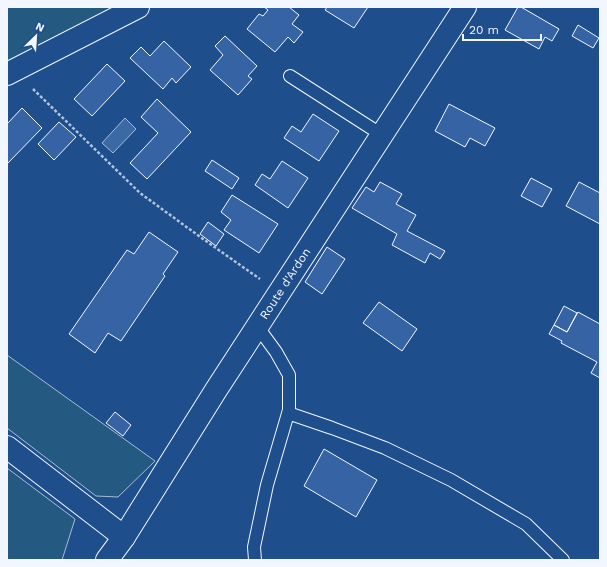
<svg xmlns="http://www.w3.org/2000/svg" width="607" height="567" viewBox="0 0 607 567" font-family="'Work Sans',sans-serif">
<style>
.green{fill:#245a82;stroke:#a8bbd7}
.water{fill:#3b69a3;stroke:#a8bbd7}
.building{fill:#3563a3;stroke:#f2f6ff}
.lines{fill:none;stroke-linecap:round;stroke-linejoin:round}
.lane-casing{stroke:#f2f6ff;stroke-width:14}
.street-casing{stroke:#f2f6ff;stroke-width:24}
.secondary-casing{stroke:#f2f6ff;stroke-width:24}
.highway-casing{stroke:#f2f6ff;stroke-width:24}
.path{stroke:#b3c4dc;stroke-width:2.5;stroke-dasharray:3 2;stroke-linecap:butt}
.lane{stroke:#1f4e8c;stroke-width:12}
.street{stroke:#1f4e8c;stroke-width:22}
.secondary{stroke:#1f4e8c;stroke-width:22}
.highway{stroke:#1f4e8c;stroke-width:22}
.labels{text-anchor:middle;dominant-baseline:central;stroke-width:3;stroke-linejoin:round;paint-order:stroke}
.street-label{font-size:12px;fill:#f2f6ff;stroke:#1f4e8c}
</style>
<rect width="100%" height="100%" fill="#1f4e8c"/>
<!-- green -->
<path class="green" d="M7,7H120L7,68Z
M7,355L155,461L118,497L96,496L7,428Z
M7,468L75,519L62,560H7Z"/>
<!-- water -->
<path class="water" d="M125,118L136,129L113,153L102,143Z"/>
<!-- building -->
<path class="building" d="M264,7H289L299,15L292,24L303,32L294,43L288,37L275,52L247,29L259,14L263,16L268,10Z
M327,7H368L354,28L325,10Z
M518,7H521L559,29L552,41L545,37L539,49L505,30Z
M578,25L599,38L593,48L572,36Z
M225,36L257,66L248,76L252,79L238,95L210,70L223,55L215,46Z
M164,41L191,67L176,83L172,78L163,89L130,58L141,47L150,56Z
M107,64L125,81L92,116L74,99Z
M157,99L191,132L147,179L130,163L158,133L141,117Z
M449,104L495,128L485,146L470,138L465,147L435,131Z
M22,108L42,128L7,164V124Z
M313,114L339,131L319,161L284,138L292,126L301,132Z
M59,122L76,137L54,160L38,144Z
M212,160L239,178L232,189L205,171Z
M282,161L308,178L288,208L255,185L262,174L270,179Z
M531,178L552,189L542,207L521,196Z
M380,182L402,194L396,204L416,215L407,231L445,251L440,259L430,253L425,263L392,245L397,234L352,208L366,187L374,192Z
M579,182L600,193V224L566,206Z
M232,195L278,224L259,253L224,230L231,220L221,212Z
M208,222L224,234L216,246L200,234Z
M149,232L178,252L163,274L165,276L121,341L108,333L95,353L69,334L127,250L134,254Z
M327,247L345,259L322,294L305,282Z
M379,302L417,329L402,351L363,323Z
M564,306L577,313L567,332L554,325Z
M578,312L600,324V378L591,373L597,362L561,343L562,341L549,334L554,325L567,332Z
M115,412L131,425L123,436L106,423Z
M324,449L377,480L356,517L304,486Z"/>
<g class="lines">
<defs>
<path id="lane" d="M290,76L382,135
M288,413L332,428L385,448L451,480L526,524L563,560
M255,560L254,547L267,485L289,410V375L276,352L257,326"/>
<path id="street" d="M7,74L138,7"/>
<g id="secondary">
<path id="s1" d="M107,560L124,537L216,390L465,7"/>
</g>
<path id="highway" d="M7,447L124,537"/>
</defs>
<!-- lane casing -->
<use href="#lane" class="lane-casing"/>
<!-- street casing -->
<use href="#street" class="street-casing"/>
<!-- secondary casing -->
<use href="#secondary" class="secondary-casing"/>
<!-- highway casing -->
<use href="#highway" class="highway-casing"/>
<!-- path -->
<path class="path" d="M33,89L140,193L203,239L260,279"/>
<!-- lane -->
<use href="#lane" class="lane"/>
<!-- street -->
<use href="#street" class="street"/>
<!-- secondary -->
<use href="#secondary" class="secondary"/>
<!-- highway -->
<use href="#highway" class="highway"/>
</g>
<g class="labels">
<!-- street labels -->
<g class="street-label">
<text stroke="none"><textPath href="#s1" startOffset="329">Route d'Ardon</textPath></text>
</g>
</g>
<!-- border -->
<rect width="607" height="567" fill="none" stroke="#f2f6ff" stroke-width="16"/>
<!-- north arrow -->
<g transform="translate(36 36) rotate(25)" stroke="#1f4e8c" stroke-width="3" paint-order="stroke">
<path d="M0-3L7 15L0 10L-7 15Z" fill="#f2f6ff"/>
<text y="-6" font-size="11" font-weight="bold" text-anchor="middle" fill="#f2f6ff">N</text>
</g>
<!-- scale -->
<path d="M463 34v6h78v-6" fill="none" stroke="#f2f6ff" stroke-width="2"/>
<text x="469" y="34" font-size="12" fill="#f2f6ff" stroke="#1f4e8c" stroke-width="3" paint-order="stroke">20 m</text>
</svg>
